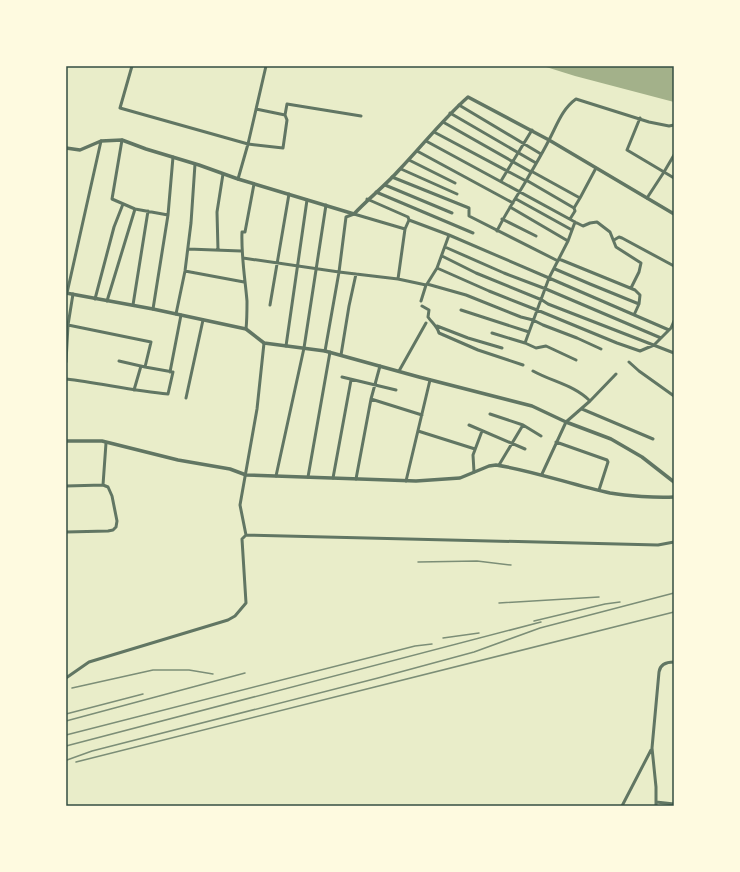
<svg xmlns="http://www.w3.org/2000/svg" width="740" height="872" viewBox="0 0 740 872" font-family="Figtree,sans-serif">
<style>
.water{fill:#a3b18a}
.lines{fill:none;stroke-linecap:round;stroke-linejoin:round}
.minor{stroke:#617663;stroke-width:3}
.tertiary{stroke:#617663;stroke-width:3.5}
.rail{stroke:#7c8e77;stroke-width:1.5}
.neatline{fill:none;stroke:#344e41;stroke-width:1.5}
</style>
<rect width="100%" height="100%" fill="#e9edc9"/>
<!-- water -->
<path class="water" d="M543,66H674V102L575,76Z"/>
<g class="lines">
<!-- minor -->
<path class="minor" d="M132,66L120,108L248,144L283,148L287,120L285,115L256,109
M459,105L541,154
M450,113L536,163
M285,115L287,104L361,116
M640,118L627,150L664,172L647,198
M443,122L531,172
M434,132L526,181
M122,140L112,199L135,209L168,215
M426,141L575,222L583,226L590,223L597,222L610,232L616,247L641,263L639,272L631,288
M417,151L513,203
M674,155L664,172L674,178
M409,160L455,183
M401,169L457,194
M531,171L580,198L574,208
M392,177L469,208V216L558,261
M238,179L248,144L266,66
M526,180L574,208L575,211L570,219
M501,181L532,130
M385,185L452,213
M376,192L473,233
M580,198L596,168
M367,199L408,217L409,220
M516,199L572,230
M510,207L568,241
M502,219L536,236
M497,231C505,214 516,198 526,181C534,167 542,154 549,140C557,125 562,109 576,99L649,122L669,126L674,125
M449,235L549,278L568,241L575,222
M614,240L619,237L622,238L674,266
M445,247L504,273L546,289L661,338
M188,249L241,251
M218,250L217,212L223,174
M442,256L476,273L542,300L548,304L674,353
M243,258L339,272L398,279L426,285L427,284
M559,259L635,290L640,295L639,304L634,315
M437,268L489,291L537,310L617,343L640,351L654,345L671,328L674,321
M555,269L590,284L639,304
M185,271L244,282
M398,279L405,229L409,220L449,235L437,268L427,284L466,295L521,317L533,320L543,325L577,338L601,349
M67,293L101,141
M95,299L114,227L123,204
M107,301L135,209
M421,301L426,285
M133,305L148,211
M270,305L289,194
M422,306L429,310L428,317C432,323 437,326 439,333L478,350L523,365
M153,309L168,215L173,157
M461,310L529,332L549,278L669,330
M176,314L185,271L191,223L195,164
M68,325L151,342L145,367
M437,326L468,338L502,348
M246,329C247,320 247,310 247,301C245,278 241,255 242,232H245L254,184
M492,333L525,343L536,348L546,346L576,360
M525,343L529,332
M286,346L307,200
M325,351L339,272L346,217L354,214L405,229
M341,355L349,306L356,274
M66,362L68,325L73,294
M629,362L639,371L674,396
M399,371L426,323
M533,371C553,382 574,385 590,401
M170,372L181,315
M342,377L396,390
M66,379C100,383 133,391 168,394L173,372L145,367L119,361
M134,390L141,366
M186,398L203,320
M371,399L422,415
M582,409L653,439
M490,414L523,425L541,436
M469,425L525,449
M418,431L475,449
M556,442L607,460L608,462L599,490
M499,465L523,425
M474,472L473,455L482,431
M542,474L566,422L590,401L616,374
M276,476L304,348L326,205
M308,477L330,352
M333,478L351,380
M356,479L371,399L380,366
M406,481L430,380
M66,486L103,485
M66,532L108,531L113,530L116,527L117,521L112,496L108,487L103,485L106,443
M246,535L658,545L674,542
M66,678L89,662L228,620L235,616L246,603L242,539L246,535L240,505L257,409L264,343
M656,802L674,804
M622,806L651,750
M656,806V787L652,748L659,672C660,664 666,662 674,662"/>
<!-- tertiary -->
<path class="tertiary" d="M66,148L80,150L101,141L122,140L146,149L199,165L238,179L354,214C369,198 386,185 400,169C423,145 443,119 468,97L549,140L674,214
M66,293L153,309L246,329L264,343L325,351L419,377L532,406L566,422L611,439L642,457L674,482
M66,441H102L178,460L230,469L246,475L416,481L460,478L489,466L496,465C535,471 572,485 610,493C627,496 656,498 674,497"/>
<!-- rail -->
<path class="rail" d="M418,562L477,561L511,565
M499,603L599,597
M534,621L605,604L620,602
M443,638L479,633
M72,688L153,670H189L213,674
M66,714L143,694
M66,721L245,673
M66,735L415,646L432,644
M66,746L541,622
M67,760L92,751L378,678L474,652L540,628L674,593
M76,762L674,612"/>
</g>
<!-- border -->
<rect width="740" height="872" fill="none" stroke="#fefae0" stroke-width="134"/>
<rect x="67" y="67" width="606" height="738" class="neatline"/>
</svg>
